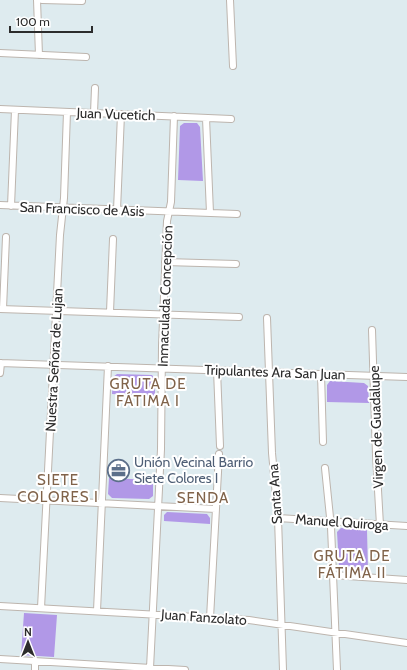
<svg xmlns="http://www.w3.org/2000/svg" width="407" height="670" viewBox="0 0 407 670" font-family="Cabin,sans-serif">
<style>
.green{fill:#b198e7}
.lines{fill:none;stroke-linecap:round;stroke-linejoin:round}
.street-casing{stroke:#bdb5ae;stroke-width:8}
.street{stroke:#fff;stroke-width:6}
.labels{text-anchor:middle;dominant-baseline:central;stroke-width:4;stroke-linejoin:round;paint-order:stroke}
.street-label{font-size:14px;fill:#2c2c2c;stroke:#fff}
.service-label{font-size:14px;fill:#4e5e75;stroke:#fff;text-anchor:start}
.neighbourhood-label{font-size:15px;letter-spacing:1px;fill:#80634a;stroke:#fff}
</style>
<rect width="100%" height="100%" fill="#deebef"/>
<!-- green -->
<path class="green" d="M184,123H197L200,127L203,181L178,180L180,126Z
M117,374L152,375L155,379V396L112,394L113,377Z
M330,381L364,383L368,386L369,403L327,402V385Z
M109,478L153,480V496L149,499L112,498L108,494Z
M167,512L207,514L210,518V524L164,521V515Z
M341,528L367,530L368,571L342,570L339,566L337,532Z
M24,613L57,615L54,657L21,655Z"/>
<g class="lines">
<defs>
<path id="street" d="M37,0L39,55
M42,0L82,1
M230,0L233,66
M0,53L86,57
M0,109L231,119
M94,113L95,88
M206,118L210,213
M0,205L237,214
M11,206L15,110
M117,210L121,114
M165,262L236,264
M0,309L239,317
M3,309L6,237
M110,312L113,239
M267,318L272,453L278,518L283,670
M372,330L376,455L380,525
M0,363L407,377
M217,370L220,446
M0,373L1,363
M321,374L323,442
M325,468L331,527L337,670
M0,498L216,509
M278,518L407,526
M333,575L407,580
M0,606L249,620L407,643
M41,608L60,235L64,198L67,112
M97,611L108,366
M210,618L219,454
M0,659L185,670
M35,661V670
M150,668L161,449L162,346L167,221L171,202L174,116"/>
</defs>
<!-- street casing -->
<use href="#street" class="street-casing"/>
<!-- street -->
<use href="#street" class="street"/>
</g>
<!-- icons -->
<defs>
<symbol id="office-ring" viewBox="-11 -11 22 22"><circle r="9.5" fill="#fff" stroke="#5c6f8a" stroke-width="1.5"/><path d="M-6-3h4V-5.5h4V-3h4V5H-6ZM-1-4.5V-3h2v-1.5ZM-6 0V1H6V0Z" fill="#5c6f8a"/></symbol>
</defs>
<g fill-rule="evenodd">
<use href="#office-ring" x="106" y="458" width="25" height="25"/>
</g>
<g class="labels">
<!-- street labels -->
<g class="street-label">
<text transform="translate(116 114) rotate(2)">Juan Vucetich</text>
<text transform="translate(82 209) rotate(2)">San Francisco de Asis</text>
<text transform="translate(165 296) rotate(-88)">Inmaculada Concepción</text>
<text transform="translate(54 360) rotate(-87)">Nuestra Señora de Lujan</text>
<text transform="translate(275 372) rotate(2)">Tripulantes Ara San Juan</text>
<text transform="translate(376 427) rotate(-92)">Virgen de Guadalupe</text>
<text transform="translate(275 494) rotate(-94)">Santa Ana</text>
<text transform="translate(342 522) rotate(4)">Manuel Quiroga</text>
<text transform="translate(204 617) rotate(4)">Juan Fanzolato</text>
</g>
<!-- service labels -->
<g class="service-label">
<text x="134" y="462">Unión Vecinal Barrio<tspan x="134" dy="16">Siete Colores I</tspan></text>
</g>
<!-- neighbourhood labels -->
<g class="neighbourhood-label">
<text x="148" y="384">GRUTA DE<tspan x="148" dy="17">FÁTIMA I</tspan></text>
<text x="58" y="480">SIETE<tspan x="58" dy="17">COLORES I</tspan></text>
<text x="203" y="498">SENDA</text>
<text x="352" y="556">GRUTA DE<tspan x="352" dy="17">FÁTIMA II</tspan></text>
</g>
</g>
<!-- north arrow -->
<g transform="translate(28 642)" stroke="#ffffff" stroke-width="3" paint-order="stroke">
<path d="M0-3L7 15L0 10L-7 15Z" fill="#2c2c2c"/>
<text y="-6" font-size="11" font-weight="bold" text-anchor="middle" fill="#2c2c2c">N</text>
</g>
<!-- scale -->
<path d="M10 26v6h82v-6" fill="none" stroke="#2c2c2c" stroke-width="2"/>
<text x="16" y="26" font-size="12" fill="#2c2c2c" stroke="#ffffff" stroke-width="3" paint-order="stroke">100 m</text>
</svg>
